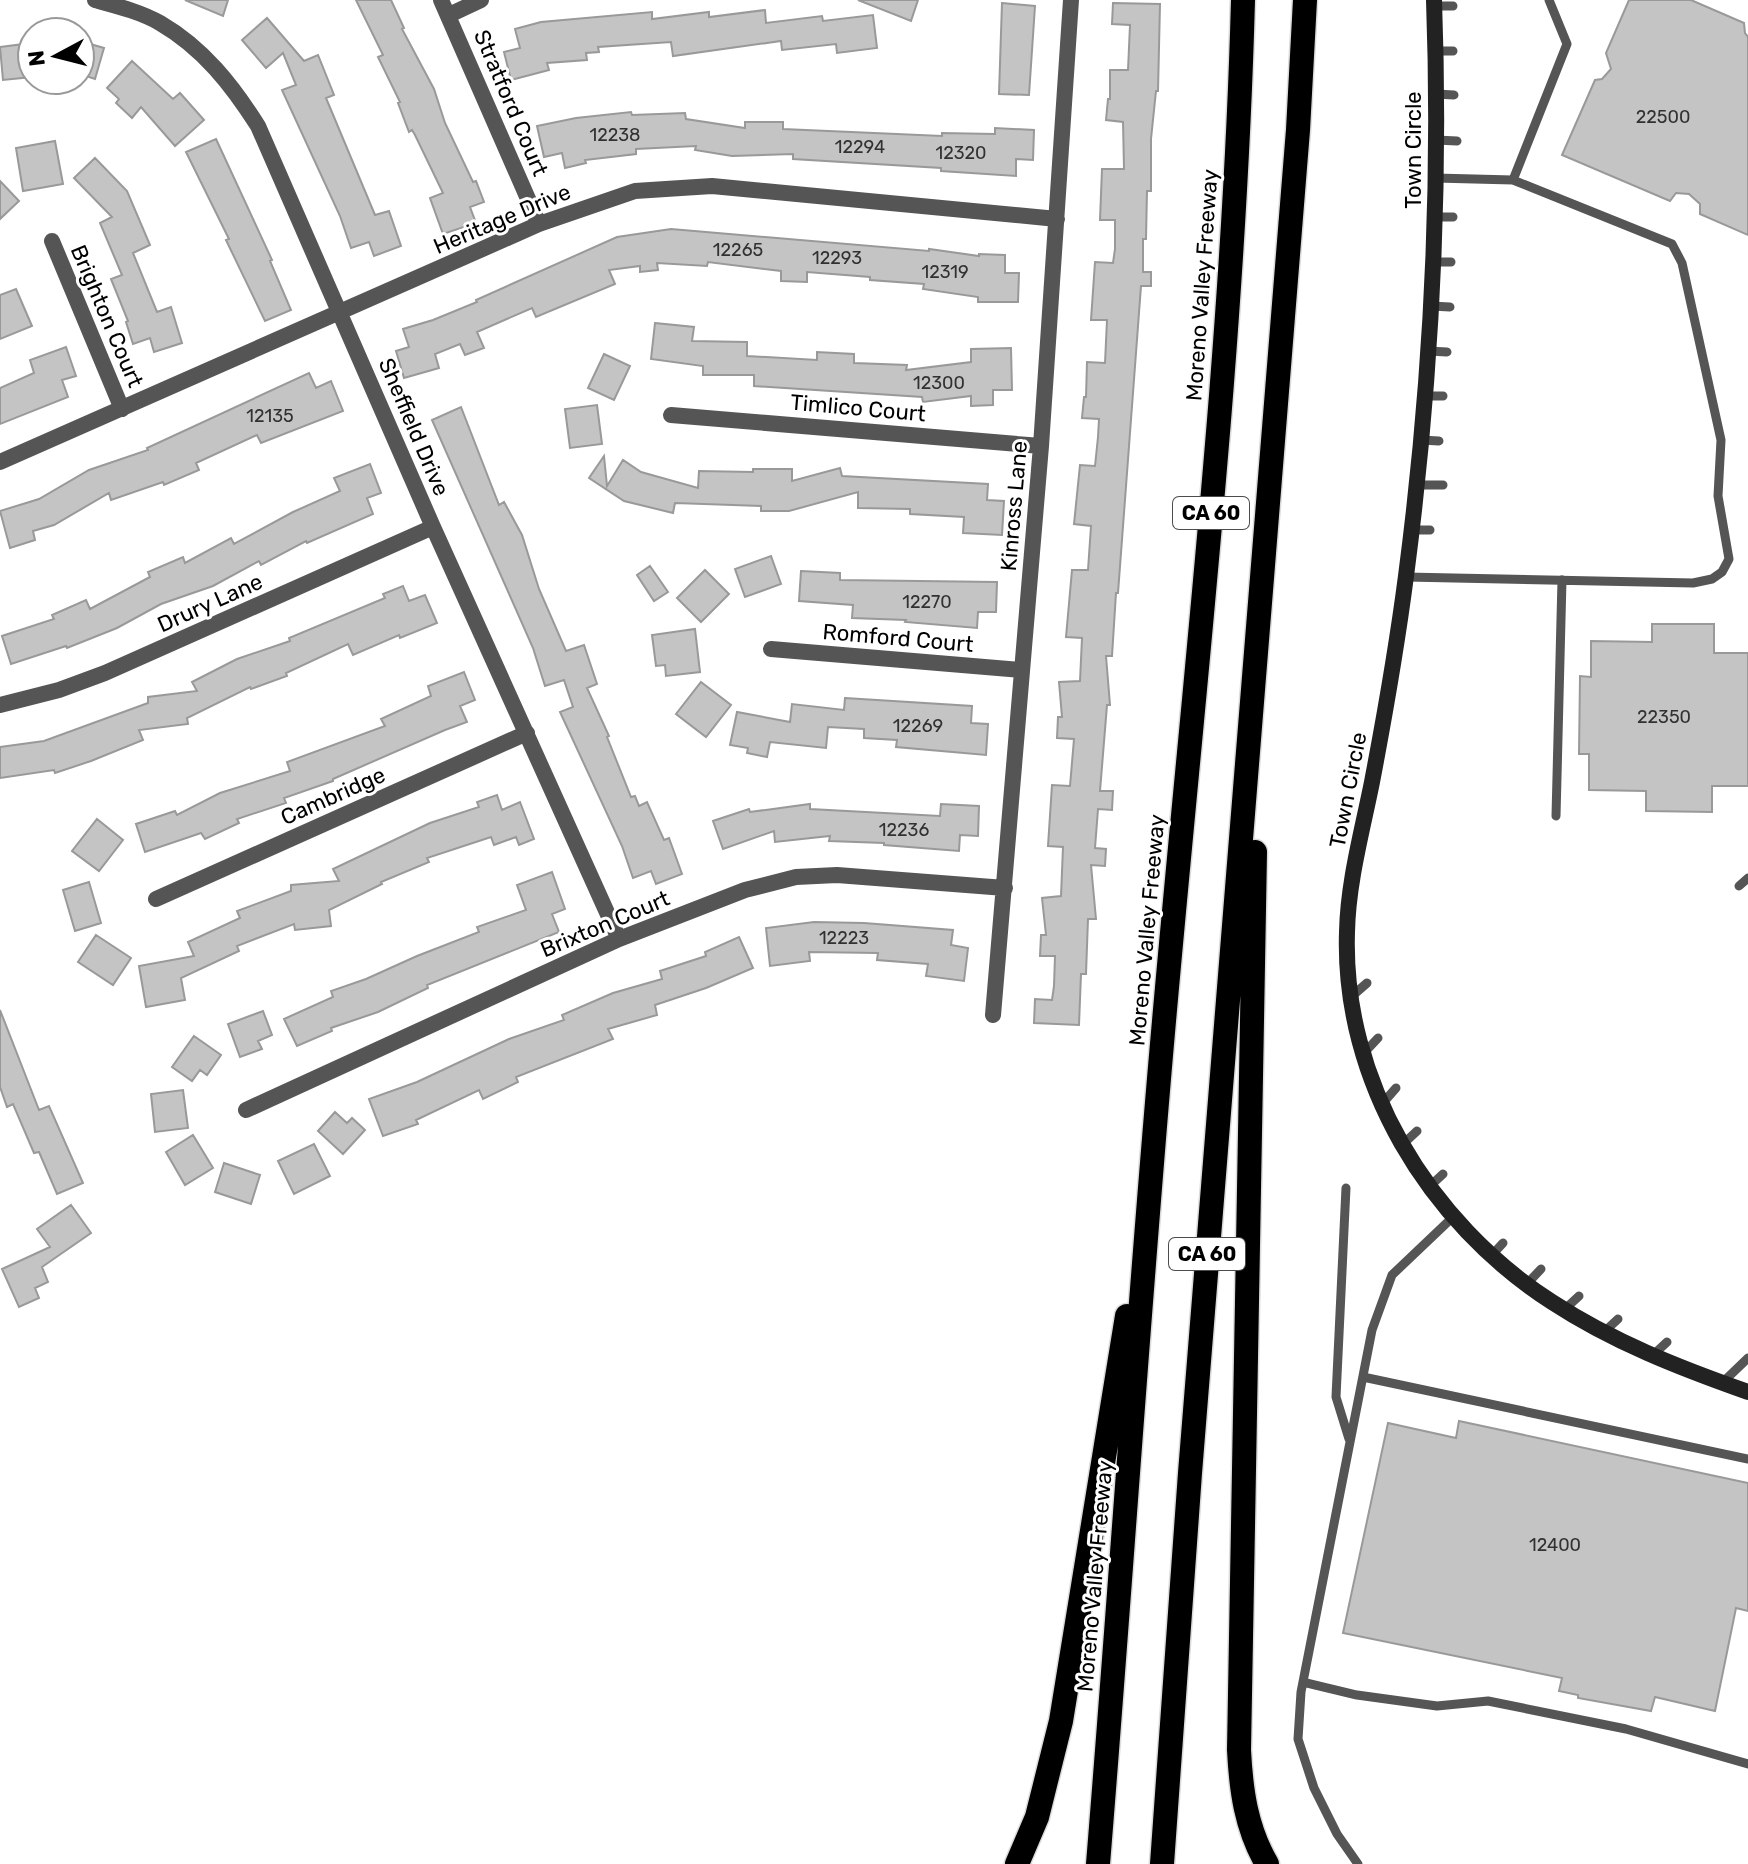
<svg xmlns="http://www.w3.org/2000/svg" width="1748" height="1864" viewBox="0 0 1748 1864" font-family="Rubik,sans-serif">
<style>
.building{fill:#c4c4c4;stroke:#999;stroke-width:2}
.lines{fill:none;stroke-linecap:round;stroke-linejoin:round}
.highway-casing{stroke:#dbdbdb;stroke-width:27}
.lane{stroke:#555;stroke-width:9}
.street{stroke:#555;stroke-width:16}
.secondary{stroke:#222;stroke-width:16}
.highway{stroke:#000;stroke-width:24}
.labels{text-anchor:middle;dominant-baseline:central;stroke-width:6;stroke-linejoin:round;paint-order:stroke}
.number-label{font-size:18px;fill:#313131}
.shield{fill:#fff;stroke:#4c4c4c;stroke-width:2}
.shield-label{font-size:20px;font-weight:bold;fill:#000}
.street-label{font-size:22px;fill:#000;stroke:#fff}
</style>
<rect width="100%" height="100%" fill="#fff"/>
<!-- building -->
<path class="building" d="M185,0H228L223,16Z
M356,0H391L404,28L402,29L434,89L445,123L473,182L476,181L484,202L470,207L476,223L443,234L430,198L443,193L415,135L412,130L409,132L398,103L400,102L378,57L383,55Z
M858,0H918L911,21Z
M1629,0H1691L1744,23L1745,33L1748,37V235L1700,214V204L1689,194L1676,193L1670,201L1562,155L1595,80L1602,79L1611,69L1606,53Z
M1002,3L1035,6L1029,95L999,94Z
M1113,3L1160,4L1158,91H1156L1151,139V191H1147L1146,239H1143V272H1151V286H1141L1118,593H1116L1112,656H1106L1110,705H1107L1100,791H1113L1112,810L1098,809L1095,848L1106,849L1105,866L1091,865L1096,919H1088L1086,974H1081L1079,1025L1034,1023L1035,999L1052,1000L1054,986L1055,956H1040L1041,935H1046L1042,898L1061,896L1063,847L1048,846L1052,785L1070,786L1074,739L1057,738L1058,717H1062L1059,682L1080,681L1082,638L1066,637L1072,570H1088L1091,526L1074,524L1080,465L1095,466L1098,437L1099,419L1082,418L1084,397H1086L1087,362L1105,363L1107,320H1091L1095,262L1113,263L1115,249V220H1100L1102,169H1124L1123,122L1106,120L1108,99H1110V70H1128L1130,25L1112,24Z
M765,10L766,23L822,16L823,21L873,15L877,48L837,53L836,44L782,50L781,41L673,56L671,42L598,47L599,52L586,53L587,60L547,63L549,70L511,80L504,52L520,48L515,29L541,22L652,12V19L709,12V17Z
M267,18L304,61L318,55L334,95L326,98L375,215L389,211L401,246L374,256L369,242L351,248L340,216L282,90L296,85L283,53L266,68L242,40Z
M80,41L104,48L95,79L80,74Z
M32,43V77L3,80L0,47Z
M132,61L173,99L180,93L204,120L175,146L141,107L132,118L116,103L119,99L107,88Z
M631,112L632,115L685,113L686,119L745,128V122H783V129L942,136V133L995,134V128L1034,130L1033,160L1016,159V176L941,171V168L793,159V154L732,156L695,150L696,146L636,149V154L585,160L586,163L565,168L562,153L544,157L537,126L576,118Z
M216,139L272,260L270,261L291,310L265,321L226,240L229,239L186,152Z
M55,141L63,184L23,191L16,148Z
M95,158L127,191L150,245L133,253L157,312L171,307L182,343L154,352L150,338L133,344L126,322L128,321L111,279L122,275L100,223L112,217L74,178Z
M0,181L19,201L0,219Z
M671,229L929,251V249L979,256V254L1005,255V273H1019L1018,302H978V297L923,289L924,284L870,280V277L807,272V282L781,281V271L708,262L707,266L657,263L658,270L640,272V266L609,270L615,284L536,317L532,308L477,332L484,348L465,355L460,344L435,354L439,368L404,378L396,351L409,347L403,329L433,320L477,302L476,300L617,237Z
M16,289L32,326L0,339V295Z
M655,323L694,327L692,341L747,342V356L817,360V352L854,354V363L907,365L906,370L971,362V349L1011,348L1012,390H993V405L971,406V396L923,402L922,397L754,386V375H703V366L651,359Z
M66,347L76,376L62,380L68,397L0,424V388L34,373L30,360Z
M604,354L630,366L614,400L588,388Z
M309,373L316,388L331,381L343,411L261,443L257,435L196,463L199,470L164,485L163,482L111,500L109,493L54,525L33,531L35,540L10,548L0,511L39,499L89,470L148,450L147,448Z
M597,405L602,444L570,448L565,409Z
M461,407L499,505L504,502L522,535L539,589L566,651L584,645L597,684L587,688L609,736L607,737L631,797L635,796L639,806L647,802L664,840L669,838L682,874L656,884L651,871L633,878L622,846L560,712L573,707L564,680L545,686L533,648L432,420Z
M604,456L607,486L623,460L641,472L698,488L699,471L753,472V469H792V481L840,468L842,476L988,484L987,500L1004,501L1002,535L963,533L964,517L910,514V509L858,508V492L789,511H761V506L675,503L673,513L624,501L589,478Z
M370,464L381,493L367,498L373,514L307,543L306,541L261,565L259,561L213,586L161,604L117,628L67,648L66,646L11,664L2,636L54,619L52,615L86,600L90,609L150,577L148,572L183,557L185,563L231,538L234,544L293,512L340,491L334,478Z
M771,556L781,584L745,597L735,569Z
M650,566L668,592L654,601L637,575Z
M705,570L729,594L701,622L677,598Z
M801,571L840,573V580L997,582L996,612H978L977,628L905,622L906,620L852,618L853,605L799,601Z
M403,586L409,601L425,595L437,623L400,638L399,635L353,655L348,644L286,673L287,676L251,689L250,687L187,718L188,724L139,730L143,740L91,761L55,773L54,770L0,778V747L44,741L148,703V697L197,691L192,682L237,659L290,641L289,638L385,598L383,594Z
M1652,624H1714V653H1748V786H1712V812L1646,811V791L1589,790V754H1579L1580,676L1591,677V641L1652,642Z
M695,629L700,672L666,676L665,665L656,666L652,635Z
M464,672L475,700L460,706L467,722L445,730L333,779V781L284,798L286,803L237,819L239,823L205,839L201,833L145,852L136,824L175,811L177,815L220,793L290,771L287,762L385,726L381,719L431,696L428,686Z
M701,682L731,705L706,737L676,714Z
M845,698L972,706L971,723L988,724L986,755L896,747L897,740L864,738V729L828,727L826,748L770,742L767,757L747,753L748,748L730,745L737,712L790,722L792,704L844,710Z
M497,795L502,810L520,802L534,839L519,845L516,837L494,845L491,837L427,858L429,862L381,882L382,884L329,910L331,926L295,930L294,924L237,946L239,951L181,978L185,1000L146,1007L139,966L194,956L188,942L240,918L237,911L291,891V885L339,881L333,869L430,823L479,807L477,802Z
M810,804V809L940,816L941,804L979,806L978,836L960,835L959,851L884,845V843L829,841L830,836L775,842L774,831L723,849L713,821L749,809L750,812Z
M97,819L123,840L99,871L72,851Z
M552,872L565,909L552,914L559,932L427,985L428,988L378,1012L331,1028L332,1031L297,1046L284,1019L333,997L331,991L366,979L417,956L479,932L477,927L526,910L517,885Z
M89,882L101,923L75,931L63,890Z
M814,922L864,923L953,930L951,945L968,948L964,981L926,976L928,964L877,960L878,953L809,952L810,961L770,966L766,928Z
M96,935L131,958L113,985L78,962Z
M739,937L753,968L706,988L655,1005L657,1015L608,1029L613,1039L516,1077L518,1082L483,1099L479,1090L416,1120L418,1124L383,1136L369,1099L417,1082L509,1039L564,1020L562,1015L613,993L662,979L660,971L706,956L705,952Z
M0,1010L39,1110L49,1106L83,1183L57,1194L39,1152L34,1153L13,1104L7,1107L0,1087Z
M263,1011L272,1035L258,1041L262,1049L240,1057L228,1024Z
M194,1036L221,1055L207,1075L200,1070L192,1081L172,1067Z
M183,1090L188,1128L155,1132L151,1094Z
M335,1112L347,1123L352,1118L365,1130L343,1154L318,1131Z
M193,1135L213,1168L185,1185L166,1152Z
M314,1144L330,1176L294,1194L278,1161Z
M224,1163L260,1175L251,1204L215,1192Z
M71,1205L91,1233L42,1267L48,1282L35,1288L39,1298L19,1307L2,1269L50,1247L37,1229Z
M1459,1421L1748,1483V1611L1736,1608L1715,1711L1655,1697L1651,1711L1578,1698V1695L1559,1691L1562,1678L1343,1633L1388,1423L1456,1438Z"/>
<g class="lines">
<defs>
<path id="highway" d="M1255,852L1239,1750C1241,1790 1246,1828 1267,1864
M1017,1864L1037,1817L1061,1721L1127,1316
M1098,1864C1121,1583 1139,1302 1164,1021C1194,681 1234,341 1243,0
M1162,1864L1190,1473L1298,130L1305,0"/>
</defs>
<!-- highway casing -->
<use href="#highway" class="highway-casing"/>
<!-- lane -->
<path class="lane" d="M1434,6H1453
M1435,51H1453
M1436,94L1454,95
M1436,140L1457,141
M1513,180L1567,44L1549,0
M1435,217H1453
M1433,262H1451
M1431,306L1450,307
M1428,351L1447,352
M1425,396H1443
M1421,440L1439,441
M1417,485H1443
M1412,530H1430
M1406,577L1693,583L1712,579L1722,572L1729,559L1718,496L1721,440L1682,263L1672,244L1513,180L1435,178
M1556,816L1562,580
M1739,886L1748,878
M1351,997L1367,983
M1363,1054L1378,1038
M1382,1104L1396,1088
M1402,1145L1417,1131
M1429,1187L1443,1174
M1346,1188L1336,1397L1349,1439
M1491,1256L1503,1243
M1526,1285L1541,1269
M1564,1310L1579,1296
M1604,1332L1618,1319
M1652,1356L1667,1342
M1363,1377L1748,1459
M1722,1383L1748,1358
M1303,1682L1357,1695L1437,1706L1488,1701L1626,1729L1748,1764
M1358,1864L1337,1834L1314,1788L1298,1739L1301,1692L1372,1330L1392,1275L1453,1217"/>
<!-- street -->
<path class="street" d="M95,0C117,6 141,12 160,23C203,48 232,85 258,126L433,527L619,939
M441,0L539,224
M449,15L481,0
M52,241L122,409
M671,415L1041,446
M0,462L539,224L635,191L712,186L1057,219
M771,649L1022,670
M0,705L59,690L105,673L433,527
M156,899L527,733
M993,1015L1041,446L1071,0
M246,1110L619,939L745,890L796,877L837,875L1005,888"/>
<!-- secondary -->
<path class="secondary" d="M1434,0C1441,193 1431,385 1406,576C1397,645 1385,714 1372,782C1362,832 1348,882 1347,932C1342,1081 1429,1223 1552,1302C1613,1342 1680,1368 1748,1392"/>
<!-- highway -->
<use href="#highway" class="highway"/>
</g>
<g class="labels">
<!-- number labels -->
<g class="number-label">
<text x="1663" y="117">22500</text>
<text x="615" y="135">12238</text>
<text x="860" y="147">12294</text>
<text x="961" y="153">12320</text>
<text x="738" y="250">12265</text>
<text x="837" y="258">12293</text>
<text x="945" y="272">12319</text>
<text x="939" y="383">12300</text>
<text x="270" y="416">12135</text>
<text x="927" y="602">12270</text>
<text x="1664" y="717">22350</text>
<text x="918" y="726">12269</text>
<text x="904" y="830">12236</text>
<text x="844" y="938">12223</text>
<text x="1555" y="1545">12400</text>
</g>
<!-- shield labels -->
<g class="shield">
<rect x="1173" y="497" width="76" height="32" rx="6"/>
<rect x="1169" y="1238" width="76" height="32" rx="6"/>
</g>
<g class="shield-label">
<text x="1211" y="513">CA 60</text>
<text x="1207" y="1254">CA 60</text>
</g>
<!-- street labels -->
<g class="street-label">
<text transform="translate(511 103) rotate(67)">Stratford Court</text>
<text transform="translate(1413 150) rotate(-90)">Town Circle</text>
<text transform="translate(502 219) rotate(-23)">Heritage Drive</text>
<text transform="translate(1202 285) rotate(-86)">Moreno Valley Freeway</text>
<text transform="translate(107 316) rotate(67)">Brighton Court</text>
<text transform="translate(858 408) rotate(5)">Timlico Court</text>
<text transform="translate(414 427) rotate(67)">Sheffield Drive</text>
<text transform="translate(1014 506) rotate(-85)">Kinross Lane</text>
<text transform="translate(210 603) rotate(-24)">Drury Lane</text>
<text transform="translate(898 638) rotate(5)">Romford Court</text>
<text transform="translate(1348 790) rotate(-79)">Town Circle</text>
<text transform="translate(333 796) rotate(-24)">Cambridge</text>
<text transform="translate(605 924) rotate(-23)">Brixton Court</text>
<text transform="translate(1147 930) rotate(-85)">Moreno Valley Freeway</text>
<text transform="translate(1095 1576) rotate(-85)">Moreno Valley Freeway</text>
</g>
</g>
<!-- north arrow -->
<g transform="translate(56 56) rotate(263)"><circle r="38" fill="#ffffff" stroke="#999999" stroke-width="2"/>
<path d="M0-6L14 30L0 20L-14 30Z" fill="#000000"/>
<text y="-12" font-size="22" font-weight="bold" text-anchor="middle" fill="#000000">N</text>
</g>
</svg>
